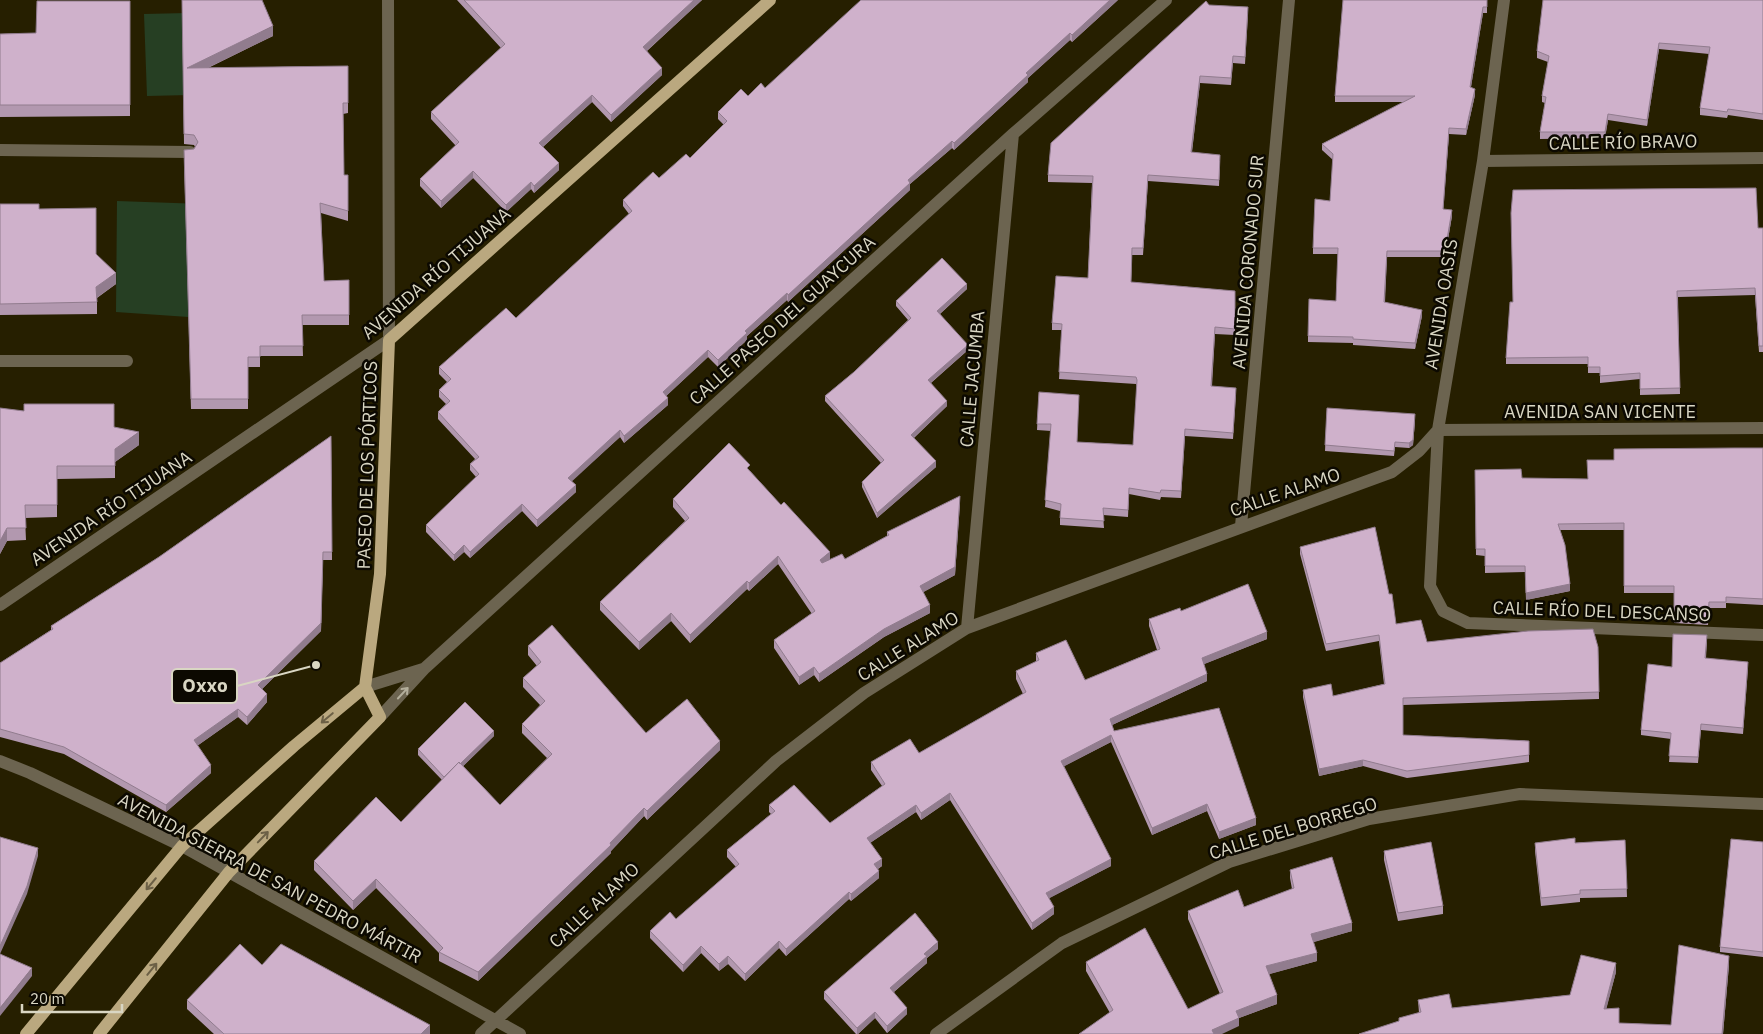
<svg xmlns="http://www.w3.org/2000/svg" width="1763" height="1034" viewBox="0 0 1763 1034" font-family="'IBM Plex Sans',sans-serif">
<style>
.park{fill:#263f23}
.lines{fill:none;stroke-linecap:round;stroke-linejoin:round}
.minor{stroke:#6c6450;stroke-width:12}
.major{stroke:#baa87f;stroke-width:12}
.wall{fill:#b298af}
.shaded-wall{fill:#917c8e}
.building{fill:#cfb1cb;stroke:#917c8e}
.oneway{stroke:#b3ae9b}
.oneway2{stroke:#6c6046}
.labels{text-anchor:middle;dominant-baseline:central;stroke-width:5;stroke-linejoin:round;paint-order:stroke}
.street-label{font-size:18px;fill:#d9d6c3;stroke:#0c0901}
.leader{fill:none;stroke:#d9d6c3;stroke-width:2}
.callout-dot{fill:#d9d6c3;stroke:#0c0901;stroke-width:2}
.callout{fill:#0c0901;stroke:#d9d6c3;stroke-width:2}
.callout-label{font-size:19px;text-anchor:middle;font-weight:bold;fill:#d9d6c3}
</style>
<rect width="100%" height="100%" fill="#261f00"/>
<!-- park -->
<path class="park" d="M187,13L190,95L147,96L144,14Z
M117,201L203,204V318L116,312Z"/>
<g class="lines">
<!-- minor -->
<path class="minor" d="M1504,0L1483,161L1438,430L1430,586L1443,611L1468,623L1763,635
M0,150L190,152
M1483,161L1763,158
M0,361H127
M1241,526L1289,0
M0,605L389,340L388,0
M967,628L1013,134
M365,687L423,669
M380,717L425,668L1013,134L1166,0
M0,761L30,773L182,846L520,1034
M481,1034L776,761L864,693L967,628L1392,472L1419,451L1438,430L1763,428
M936,1034L1062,943L1229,862L1369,819L1520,794L1763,804"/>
<!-- major -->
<path class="major" d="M26,1034L182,846L294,746L365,687
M99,1034L229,872L380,717L365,687L380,574L389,340L770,0"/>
</g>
<!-- wall -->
<path class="wall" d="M182,0L273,36L208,68L348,66V113L343,114L344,175H348V221L321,213L324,281L349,280V325H302L303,356H260V367H248V409H191L184,160L195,147L194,145L184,144Z
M457,0H702L647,51L662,75L611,122L592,102L543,147L559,170L534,193L531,189L506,212L473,178L441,208L420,186V179L456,146L431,119V112L501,48Z
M1118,0L1072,42L1070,40L1028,78V82L954,150L952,148L910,184V190L788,302L787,300L747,336V340L718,367L708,357L666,396L668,405L624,443L620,437L571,481L576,492L537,527L522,511L470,558L464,552L454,561L426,532V525L476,477L470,470V464L475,459L438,419V412L446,404L439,397V390L447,382L439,374V367L516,318L629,214L623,206V200L659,178L690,158L724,125L718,119V112L748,96L765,88Z
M1487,0V13H1483L1471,87L1475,95L1466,135L1449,134L1443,209L1452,216L1445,257H1387L1385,302L1422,316L1415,349L1353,345V343L1308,342V336L1336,301L1338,254H1313V248L1330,201L1333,160L1322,150V144L1404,102H1335V96Z
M1763,0V120L1728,115L1727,118L1700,115V108L1709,54L1659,49L1647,126L1608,120L1605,138L1540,139V132L1545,103L1542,102V96L1548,62L1537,58V51Z
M130,1V116L0,117V34L36,33Z
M1209,5L1248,14L1245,64L1233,63L1231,85L1200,83L1192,152L1220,161L1219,186L1148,181L1143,255H1132L1131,282L1235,291V335L1215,334L1212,386L1236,394L1233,439L1185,436L1181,498L1161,497L1160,500L1129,494L1128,517L1103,515L1104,528L1060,525V511L1045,507L1051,431L1037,430L1039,392L1077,442L1133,445L1137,386L1136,384L1059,379L1062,330H1052V323L1088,278L1092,183L1048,182V175Z
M0,204L39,209L96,254L116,284L97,298V314L0,315Z
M1758,228H1763V352H1759L1755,295L1678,297L1680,394L1640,395V379L1600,383V373H1588V364H1506V358L1513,302Z
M967,289L940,314L968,350L931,383L947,406L914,438L936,467L877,518L862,487V482L881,463L825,401V396L854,372L908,320L896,306V301Z
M0,408L114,427L139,445L115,462V478L57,479V517L25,518L26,540L7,541L0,554Z
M1327,408L1415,420L1413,445L1409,448L1395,447L1394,456L1325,451Z
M331,436L332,560H323L321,631L262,689L267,702L247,725L238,717L197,746L211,773L166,812L64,754L0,737V663L51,630V626L159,557Z
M1763,448V605L1726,603V608H1709L1708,625L1674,623V593H1624V530H1560L1570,591L1526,600L1525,572L1485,573V556L1476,555L1475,470L1522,478L1588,479L1614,460Z
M750,471L830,560L845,559L887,536V532L960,504L955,575L923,592L930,613L884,637L819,682L814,675L799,685L774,648V640L812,614L778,564L749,591L747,589L690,643L671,621L639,650L600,610V602L685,521L673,507V499Z
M1300,547L1396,624L1427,642L1598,647L1599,699L1403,705V735L1529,741V762L1407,778L1363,766L1319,776L1303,697V690L1333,696L1384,684L1379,641L1326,651L1300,554Z
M1181,611L1267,639L1204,664L1207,681L1112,725L1114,731L1256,825L1219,839L1207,811L1152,835L1111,742L1064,766L1111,866L1049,898L1054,914L1032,930L950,800L921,820L916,812L870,843L882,866L878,869L879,878L851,901L849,899L786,956L779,948L745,981L728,964L719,971L701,953L683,972L650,938V931L676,919L736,867L727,857V850L771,814L769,812V805L830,823L882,786L871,770V762L919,753L1023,694L1016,679V671L1036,662V653L1085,680L1157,650L1149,626V619Z
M1707,641L1706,658L1748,668L1743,734L1701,730L1698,763L1669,762L1671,739L1641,735V730L1672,667Z
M528,646L646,733L720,750L647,820L644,816L611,851V853L478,981L439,961V953L376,888L353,910L314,870V861L401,822L442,780L418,755V749L494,736L463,766L500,805L547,758L522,733V724L540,705L523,687V678L537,666L528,655Z
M1625,840L1627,897L1580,898V902L1541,906L1535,851V843H1575Z
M1763,842V957L1720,952V947Z
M1384,851L1443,906V914L1398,921L1384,860Z
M1290,870L1352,931L1313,942L1317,961L1269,974L1277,1004L1239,1018V1026L1110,1013L1086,971V962L1188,1009L1220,994L1188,919V911L1244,907L1292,889L1290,878Z
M938,949L927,958V963L894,992L907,1014L887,1033L875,1018L858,1034H856L824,999V992Z
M262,965L430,1034H214L187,1009V1000Z
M1729,965L1723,1034L1399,1021V1018L1419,1013L1418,1000L1452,1008L1570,995L1616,972L1606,1009L1619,1023L1671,1025Z"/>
<!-- shaded-wall -->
<path class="shaded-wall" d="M694,0H702L643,54V47Z
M1110,0H1118L1072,42V35Z
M1483,7V13L1470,93V87Z
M273,26V36L187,78V68Z
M1070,33V40L1028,78V82L954,150V143L1026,73Z
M1659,43V49L1647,126V120Z
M662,68V75L611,122V115Z
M1200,76V83L1191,159V152Z
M1475,89V95L1466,135V129Z
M592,95V102L539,150V143Z
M1608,114V120L1605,138V132Z
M1449,128V134L1443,215V209Z
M952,141V148L910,184V190L788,302V295L908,180Z
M559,163V170L534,193V186Z
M473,171V178L441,208V201Z
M531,182V189L506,212V205Z
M1452,210V216L1445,257V251Z
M116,273V284L96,298V287Z
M967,284V289L937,316V311Z
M787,293V300L747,336V340L718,367V360L745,331Z
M1422,310V316L1415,349V343Z
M968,345V350L928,385V380Z
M708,350V357L663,399V392Z
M668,398V405L624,443V436Z
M947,401V406L911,440V435Z
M1415,420L1413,445L1409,448V443Z
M620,430V437L568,485V478Z
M139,432V445L115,462V449Z
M936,461V467L877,518V513Z
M576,485V492L537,527V520Z
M960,496L955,575L920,594V586Z
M522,504V511L470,558V552Z
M7,528V541L0,554V541Z
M464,545V552L454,561V555Z
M323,552L321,631L258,693V685Z
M830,552V560L820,568V560Z
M778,556V564L749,591V583Z
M747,581V589L690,643V635Z
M1570,584V591L1526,600V593Z
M930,605V613L884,637L819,682V674L884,629Z
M671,613V621L639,650V642Z
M1267,632V639L1202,665V658Z
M814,667V675L799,685V677Z
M1207,674V681L1110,726V719Z
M267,694V702L247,725V717Z
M238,709V717L194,748V740Z
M494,731V736L445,784V778Z
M1111,735V742L1061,768V761Z
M720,741V750L647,820V811Z
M1363,760V766L1319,776V769Z
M211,765V773L166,812V805Z
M950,793V800L921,820V813Z
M1207,804V811L1152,835V828Z
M916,805V812L867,845V838Z
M644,808V816L611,851V853L478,981V972L610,843Z
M1256,818V825L1219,839V832Z
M38,848V856L27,894L0,954V946Z
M882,859V866L874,871V864Z
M1111,859V866L1046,900V893Z
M879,871V878L851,901V894Z
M376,879V888L353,910V901Z
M849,892V899L786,956V949Z
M1054,907V914L1032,930V923Z
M1352,923V931L1311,943V934Z
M779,941V948L745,981V974Z
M938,942V949L927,958V963L890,995V988L924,954Z
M701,946V953L683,972V965Z
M1317,953V961L1266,975V966Z
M728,956V964L719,971V964Z
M1729,956V965L1723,1034H1722Z
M1616,963V972L1604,1018V1009Z
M32,968V976L0,1016V1008Z
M1277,995V1004L1239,1018V1026L1222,1034H1212V1030L1236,1011Z
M907,1008V1014L887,1033V1026Z
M875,1012V1018L858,1034H857V1028Z
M430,1025V1034H421Z"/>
<!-- building -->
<path class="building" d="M182,0H262L273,26L187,68L348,66V103H343L344,175H348V211L320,203L324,281L349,280V315H302L303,346H260V357H248V399H191L184,150L194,149L198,142L194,135L184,134Z
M464,0H694L643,47L662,68L611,115L592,95L539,143L559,163L534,186L531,182L506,205L473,171L441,201L420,179L459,142L431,112L505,44Z
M861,0H1110L1072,35L1070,33L1026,73L1028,75L954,143L952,141L908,180L910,183L788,295L787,293L745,331L747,333L718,360L708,350L663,392L668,398L624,436L620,430L568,478L576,485L537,520L522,504L470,552L464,545L454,555L426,525L479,474L470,464L479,457L438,412L450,401L439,390L451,379L439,367L506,308L516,318L632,211L623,200L653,172L659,178L686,154L690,158L727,121L718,112L741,89L748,96L761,83L765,88Z
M1343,0H1487V7H1483L1470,87L1475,89L1466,129L1449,128L1443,209L1452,210L1445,251H1387L1384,302L1422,310L1415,343L1353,339V337L1308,336L1309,299L1336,301L1338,248H1313L1315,199L1330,201L1333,154L1322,144L1415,96H1335Z
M1543,0H1763V114L1728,109L1727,112L1700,108L1710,47L1659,43L1647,120L1608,114L1605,132H1540L1546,97L1542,96L1549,56L1537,51Z
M37,1H130V105H0V34L36,33Z
M1206,1L1209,5L1248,7L1245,57L1233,56L1231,78L1200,76L1191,152L1220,155L1219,180L1148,175L1143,248H1132L1131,282L1235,291V329L1215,327L1211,386L1236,388L1233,433L1185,429L1181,491L1161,490L1160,493L1129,488L1128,510L1103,508L1104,521L1060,518L1061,504L1045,500L1051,424H1037L1039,392L1079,395L1077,442L1133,445L1137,380L1136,377L1059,372L1062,324L1052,323L1056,276L1088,278L1093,176L1048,175L1051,143Z
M1756,188L1758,228H1763V346H1759L1755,288L1677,291L1680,388L1640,389V373L1600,376V367H1588V357L1506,358L1510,302H1513L1511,213L1513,190Z
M0,204H39V209L96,208V254L116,273L96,287L97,302L0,304Z
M942,258L967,284L937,311L968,345L928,380L947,401L911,435L936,461L877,513L862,482L884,460L825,396L854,372L911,318L896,301Z
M24,404H114V427L139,432L115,449V466H57V505H25L26,528H7L0,541V408L24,411Z
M1327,408L1415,414L1413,440L1409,443L1395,442L1394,451L1325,445Z
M331,436L332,552H323L321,623L258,685L267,694L247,717L238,709L194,740L211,765L166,805L64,747L0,729V663L53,629L51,626L159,557Z
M729,443L750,465L747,468L781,505L784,502L830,552L820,560L822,563L842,554L845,559L889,535L887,532L960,496L955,567L920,586L930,605L884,629L819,674L814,667L799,677L774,640L815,611L778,556L749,583L747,581L690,635L671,613L639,642L600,602L689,518L673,499Z
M1734,448H1763V599L1726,597V602H1709L1708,618L1674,617V586H1624V523L1558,524L1565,545L1570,584L1526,593L1525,566H1485V549H1476L1475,470L1521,469L1522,478L1588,479L1587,460H1614V449Z
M1375,527L1389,594H1392L1396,624L1421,620L1427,642L1528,631L1593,629L1598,647L1599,692L1403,698V735L1529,741V755L1407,771L1363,760L1319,769L1303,690L1331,684L1333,696L1385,684L1379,635L1326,644L1300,547Z
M1248,584L1267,632L1202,658L1207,674L1110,719L1114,731L1219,708L1256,818L1219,832L1207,804L1152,828L1111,735L1061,761L1111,859L1046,893L1054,907L1032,923L950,793L921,813L916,805L867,838L882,859L874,864L879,871L851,894L849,892L786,949L779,941L745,974L728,956L719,964L701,946L683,965L650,931L670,912L676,919L739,864L727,850L775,811L769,805L794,785L830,823L885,784L871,762L910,739L919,753L1026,692L1016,671L1039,660L1036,653L1066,640L1085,680L1160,649L1149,619L1180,608L1181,611Z
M552,625L646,733L687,699L720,741L647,811L644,808L610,843L611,845L478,972L439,952L443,948L376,879L353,901L314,861L376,797L401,822L459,762L500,805L552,754L522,724L545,701L523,678L541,662L528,646Z
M1673,634L1707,635L1705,658L1748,662L1743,728L1701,724L1698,757L1669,756L1671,733L1641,730L1648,664L1672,667Z
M465,702L494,731L460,764L459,762L444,777L418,749Z
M0,837L38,848L27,886L0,946Z
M1575,838V843L1625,840L1627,889L1580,890V894L1541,898L1535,843Z
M1731,839L1763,842V952L1720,947Z
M1431,842L1443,906L1398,913L1384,851Z
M1332,857L1352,923L1311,934L1317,953L1266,966L1277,995L1236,1011L1239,1018L1212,1030L1214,1034H1079L1113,1010L1086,962L1145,928L1188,1009L1223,992L1188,911L1238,890L1244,907L1294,888L1290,870Z
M915,913L938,942L924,954L927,956L890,988L907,1008L887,1026L875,1012L857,1028L824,992Z
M240,944L262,965L281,944L430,1025L421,1034H224L187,1000Z
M1679,945L1729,956L1722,1034H1359L1399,1021V1018L1421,1012L1418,1000L1449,994L1452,1008L1570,995L1581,955L1616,963L1604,1009L1619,1008V1023L1671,1025Z
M0,954L32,968L0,1008Z"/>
<!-- one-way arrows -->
<defs><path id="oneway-shaft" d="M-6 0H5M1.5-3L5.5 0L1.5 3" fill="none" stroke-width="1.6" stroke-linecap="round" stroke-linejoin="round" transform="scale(1.25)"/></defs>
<use class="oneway" href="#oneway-shaft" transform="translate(403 693) rotate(-47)"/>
<g class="oneway2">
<use href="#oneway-shaft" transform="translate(327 718) rotate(140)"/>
<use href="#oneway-shaft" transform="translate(263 837) rotate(-46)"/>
<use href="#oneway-shaft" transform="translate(151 884) rotate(130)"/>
<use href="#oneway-shaft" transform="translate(152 969) rotate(-51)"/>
</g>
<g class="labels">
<!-- street labels -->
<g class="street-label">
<text transform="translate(1623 142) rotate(-1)">CALLE RÍO BRAVO</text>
<text transform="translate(1248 262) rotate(-85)">AVENIDA CORONADO SUR</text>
<text transform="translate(436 273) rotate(-41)">AVENIDA RÍO TIJUANA</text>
<text transform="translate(1441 304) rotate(-81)">AVENIDA OASIS</text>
<text transform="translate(782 320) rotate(-42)">CALLE PASEO DEL GUAYCURA</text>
<text transform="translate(972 379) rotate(-85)">CALLE JACUMBA</text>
<text x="1600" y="411">AVENIDA SAN VICENTE</text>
<text transform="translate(367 465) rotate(-88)">PASEO DE LOS PÓRTICOS</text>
<text transform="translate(1285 492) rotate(-19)">CALLE ALAMO</text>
<text transform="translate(111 508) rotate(-34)">AVENIDA RÍO TIJUANA</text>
<text transform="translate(1602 611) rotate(2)">CALLE RÍO DEL DESCANSO</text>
<text transform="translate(908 646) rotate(-32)">CALLE ALAMO</text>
<text transform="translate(1293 828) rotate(-17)">CALLE DEL BORREGO</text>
<text transform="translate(270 878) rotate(28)">AVENIDA SIERRA DE SAN PEDRO MÁRTIR</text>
<text transform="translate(594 905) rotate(-43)">CALLE ALAMO</text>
</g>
</g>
<!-- callouts -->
<path class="leader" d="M316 665L237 686"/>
<circle class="callout-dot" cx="316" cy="665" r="5"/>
<rect class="callout" x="172" y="669" width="65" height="34" rx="5"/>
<g class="callout-label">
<text x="205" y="692">Oxxo</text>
</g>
<!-- scale -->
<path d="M22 1004v8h100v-8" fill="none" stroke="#d9d6c3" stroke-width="2.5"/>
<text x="30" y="1004" font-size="15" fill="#d9d6c3" stroke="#0c0901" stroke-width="4" paint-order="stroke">20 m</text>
</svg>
